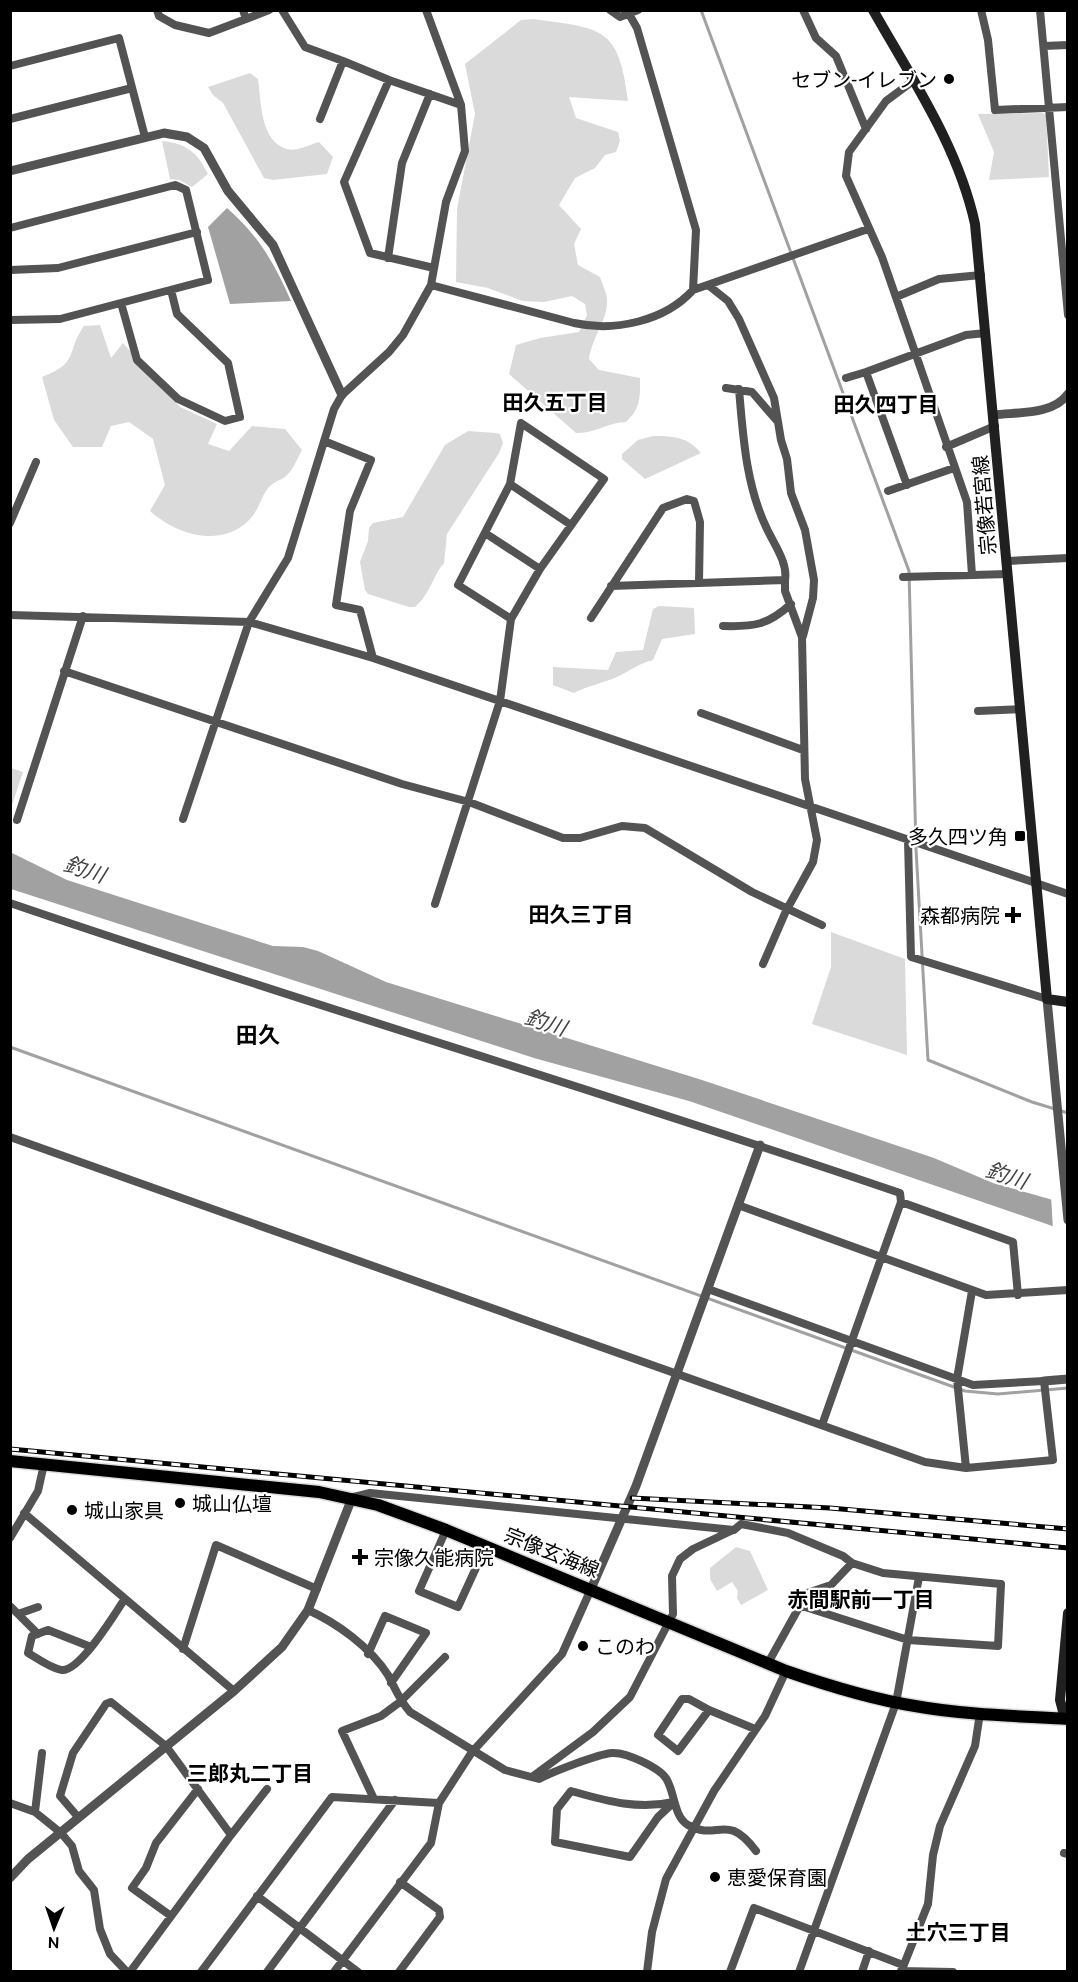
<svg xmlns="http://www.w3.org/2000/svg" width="1078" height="1982" viewBox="0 0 1078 1982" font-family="Ubuntu,'Noto Sans JP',sans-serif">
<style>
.green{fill:#dadada}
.water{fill:#a1a1a1}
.pier{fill:#fff}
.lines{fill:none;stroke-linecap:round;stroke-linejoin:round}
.stream{stroke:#a1a1a1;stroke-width:3}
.primary-casing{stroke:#dbdbdb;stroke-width:15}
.minor{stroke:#535353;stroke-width:8}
.tertiary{stroke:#535353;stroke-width:9}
.secondary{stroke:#202020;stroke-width:10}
.primary{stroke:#000;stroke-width:12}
.rail-casing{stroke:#000;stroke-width:5}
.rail{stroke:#fff;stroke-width:3;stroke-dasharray:9;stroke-linecap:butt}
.poi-dot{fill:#000;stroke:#fff;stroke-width:2}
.labels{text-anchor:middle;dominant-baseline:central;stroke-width:4.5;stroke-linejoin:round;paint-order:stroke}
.poi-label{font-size:20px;fill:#000;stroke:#fff;text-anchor:start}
.street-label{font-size:20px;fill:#000;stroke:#fff}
.neighbourhood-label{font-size:21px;font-weight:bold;fill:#000;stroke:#fff}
.water-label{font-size:21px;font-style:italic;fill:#424242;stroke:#fff}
.quarter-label{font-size:22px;font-weight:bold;fill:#000;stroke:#fff}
</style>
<rect width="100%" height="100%" fill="#fff"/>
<!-- green -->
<path class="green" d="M534,19C601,29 619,25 628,101L569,97L576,118L618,132L620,141L616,152L605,155L595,168L575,178L559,205L581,229L574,244L578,265L600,277C602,284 607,293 607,300C608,320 592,337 589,359L599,370L640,378C640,397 641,408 626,422C608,422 595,434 576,433L509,374L516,345L540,338L579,332L587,315L585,304L572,296L544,302L523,301L488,288L456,282L457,209L475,114L465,64L521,20Z
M250,73L258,79C261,100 260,142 287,149C297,152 310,144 319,142L333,157L327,174L273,180L264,178L223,103L213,95L208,87Z
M1043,113L1046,115L1049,177L989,180L994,152L978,114Z
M162,141C186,143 198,153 208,174L192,187L179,180L170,179Z
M100,325L111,358L123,343L180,407L217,424L208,444L229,451L252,426L285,429L302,450C298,457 294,468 288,474C283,480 274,481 269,487C261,496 259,510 250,519C222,549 177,535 150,511L165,485L153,439L129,422L111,426L102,447H73L54,420L42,377C80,362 65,354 84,326Z
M468,431L496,433L500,434L503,443L499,453L447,534L444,563C432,577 431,593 415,607H409L368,594L365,590L360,562L368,541L369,528L373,523L403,517L445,445Z
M653,436C674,436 688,437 701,453L645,479L622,459V454L638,440Z
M659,606L694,608L695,634L662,639L653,660C640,663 631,670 619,676C604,683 589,685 574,693L553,685V667L608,670L616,652L643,650L653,609Z
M11,768L23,772L11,808L10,768Z
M831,932L905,959L907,1055L812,1024L831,967Z
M736,1547L750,1551L768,1590L741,1605L737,1598L738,1591L732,1582L717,1591L710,1579V1568Z"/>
<!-- water -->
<path class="water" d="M227,208C258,235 275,264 291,301L230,304L208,227Z
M10,852L67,880L273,946L303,947L318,951L386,982L702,1080L934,1158L993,1183L1067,1204V1231L689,1101L534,1058L11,889Z"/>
<!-- pier -->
<path class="pier" d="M1051,1196L1068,1201V1234L1053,1229Z"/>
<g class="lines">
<!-- stream -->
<path class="stream" d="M701,10L909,571L916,849L928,1060L1032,1102L1068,1113
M10,1047L965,1391L998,1394L1068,1388"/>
<defs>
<path id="primary" d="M10,1461L319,1492L378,1505L446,1530L786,1671C829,1686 871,1699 915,1706C965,1715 1017,1716 1068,1719"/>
</defs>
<!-- primary casing -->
<use href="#primary" class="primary-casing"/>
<!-- minor -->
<path class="minor" d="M157,10L159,16L175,25L209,33L246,19
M243,10L246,19L269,10
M282,10L305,47L343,61
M610,10L620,17L638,10
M803,10L816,38L836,56L866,129
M981,10L988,40L995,110L1068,107
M1040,10L1068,315
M629,14L637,28L696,230L693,290
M1044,46L1068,45
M10,66L119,38L145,137
M913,81L886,101L849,152L846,176L882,257L967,502L972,575
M10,119L132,88
M320,119L343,61L389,80
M10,228L175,185L186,190L208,280L60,319L10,320
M388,258L402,163L430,94
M434,268L370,253L344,182L389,80L461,105
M10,270L58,268L197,232
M431,285L574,323C615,332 665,321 693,290L868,229
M708,285L728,301L739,319L774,398L781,440L787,459L791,493L805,530L814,580L813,598L803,636
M896,297L939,279L981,275
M121,303L137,360L178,399L225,421L240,417L228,363L177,314L171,290
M846,378L866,372
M726,388L752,392L778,422
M739,389C743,436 746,486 767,529C774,544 788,563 785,580
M521,423L604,479L540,569L511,619L458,585L510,484Z
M324,441L371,460L350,511L336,605L360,610L373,658
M946,447L995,426
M510,484L571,525
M907,485L866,372L966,335L986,333
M888,491L954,468
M10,523L36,462
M485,533L540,569
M1007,561L1068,558
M903,577L1008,574
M611,586L785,580V591L802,637L805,779L817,840L813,862L786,911L763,964
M10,615L249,622L373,658L1068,894
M591,618L663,508L687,499L694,501L700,522L699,582
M723,626C754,627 768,625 791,604
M64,671L402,784L469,802L563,838H580L622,826L645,828L752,892L822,925
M978,711L1021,709
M701,713L803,750
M183,819L249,622L288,558L334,409L342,395L389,352L403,335L431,285L446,202L465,151L461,105L426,10
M17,820L83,616
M908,841L911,957L1047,999
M10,903C306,1004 605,1092 900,1193L901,1202L822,1425
M435,904L500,701L511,619
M10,1137L925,1462L966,1468L1053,1460L1044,1381L973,1385L708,1289
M901,1202L1013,1242L1018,1295
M738,1205L986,1295L1068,1290
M966,1468L957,1379L972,1291
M354,1497L370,1493L734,1530L741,1524L788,1533L843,1556L852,1563L883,1573L1001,1584L998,1646L908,1640L799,1605
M24,1513L234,1691
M446,1530L419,1591L458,1607L486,1546
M10,1538L38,1491L44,1464
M10,1606L38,1634
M308,1610C337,1623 370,1647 388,1675C395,1688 399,1700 410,1712L505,1770L539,1779C552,1772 598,1754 612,1753C626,1752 661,1768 667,1780C675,1794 674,1817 688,1825C718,1842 726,1811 756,1851
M18,1614L38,1607
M91,1647L48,1630L32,1636L28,1653C37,1658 52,1669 62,1670C80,1671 115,1614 124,1600
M183,1649L216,1545L317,1589
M368,1654L385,1616L426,1633L391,1683
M768,1663L807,1593L831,1585L852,1563
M682,1699H689L709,1710L678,1751L658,1735Z
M709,1710L755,1729
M42,1753L35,1812L61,1833L72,1846L79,1871L94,1890L100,1929L110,1954L127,1972
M532,1777L593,1732L630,1697L673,1614L672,1576L680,1559L693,1549L733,1530
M571,1791C607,1801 637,1810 674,1802L658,1817L630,1857L555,1842L557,1809Z
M374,1799L342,1731L381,1716L400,1702L445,1657
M10,1803L35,1812
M78,1817L60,1796L73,1753L106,1704L111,1702L166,1746L231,1835L130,1972
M231,1835L267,1789
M1064,1853L1068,1854
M257,1896L358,1972
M171,1916L132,1888L146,1868L156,1843L198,1789
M901,1971L953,1972
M201,1972L332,1797L439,1803
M267,1972L395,1800
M334,1972L431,1843L439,1803L472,1752L562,1654L591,1589
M399,1972L440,1917L439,1910L400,1882
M647,1972L652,1932L666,1879L714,1791L765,1716L786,1671
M730,1972L754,1908L903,1965
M799,1972L896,1703L919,1577
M862,1972L869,1951
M901,1972L928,1904L933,1855L940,1826L975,1746L980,1713"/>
<!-- tertiary -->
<path class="tertiary" d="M10,171L164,133L187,137L204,148L228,191L273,245L342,395
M994,415C1018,412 1053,415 1068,394
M1047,999L1068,1220
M1044,1381L1068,1379
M591,1589L636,1486L760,1145
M10,1878L28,1859L234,1691L282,1647L308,1610L352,1498"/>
<!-- secondary -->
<path class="secondary" d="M873,10C912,79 958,146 975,224L1047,999L1068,1002
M1065,1719L1060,1700L1068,1613"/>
<!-- primary -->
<use href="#primary" class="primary"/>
<defs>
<path id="rail" d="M10,1449L1068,1548
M632,1498L830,1508L1068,1529"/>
</defs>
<!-- rail casing -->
<use href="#rail" class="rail-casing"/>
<!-- rail -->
<use href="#rail" class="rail"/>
</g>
<!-- markers -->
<g class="poi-dot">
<circle cx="949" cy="79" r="6"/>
<rect x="1014" y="830" width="12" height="12" rx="3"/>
<path d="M1010 906h6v6h6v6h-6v6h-6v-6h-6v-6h6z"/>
<circle cx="180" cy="1503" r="6"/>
<circle cx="72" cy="1510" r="6"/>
<path d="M357 1548h6v6h6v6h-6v6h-6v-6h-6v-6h6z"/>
<circle cx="583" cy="1646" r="6"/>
<circle cx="715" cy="1877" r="6"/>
</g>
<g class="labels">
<!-- poi labels -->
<g class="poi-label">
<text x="937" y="79" text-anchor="end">セブン-イレブン</text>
<text x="1008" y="836" text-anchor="end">多久四ツ角</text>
<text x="1000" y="915" text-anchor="end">森都病院</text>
<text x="192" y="1503">城山仏壇</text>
<text x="84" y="1510">城山家具</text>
<text x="374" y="1557">宗像久能病院</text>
<text x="595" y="1646">このわ</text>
<text x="727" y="1877">恵愛保育園</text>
</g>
<!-- street labels -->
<g class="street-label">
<text transform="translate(984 505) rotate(-95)">宗像若宮線</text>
<text transform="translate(552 1552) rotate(22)">宗像玄海線</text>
</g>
<!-- neighbourhood labels -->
<g class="neighbourhood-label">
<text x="555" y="402">田久五丁目</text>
<text x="886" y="404">田久四丁目</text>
<text x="581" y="914">田久三丁目</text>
<text x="861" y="1599">赤間駅前一丁目</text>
<text x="250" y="1773">三郎丸二丁目</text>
<text x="958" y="1932">土穴三丁目</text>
</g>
<!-- water labels -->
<g class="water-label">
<text transform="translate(85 869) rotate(18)">釣川</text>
<text transform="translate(546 1022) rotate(18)">釣川</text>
<text transform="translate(1007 1175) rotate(18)">釣川</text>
</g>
<!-- quarter labels -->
<g class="quarter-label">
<text x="258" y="1034">田久</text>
</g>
</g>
<!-- border -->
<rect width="1078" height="1982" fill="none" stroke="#000000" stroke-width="24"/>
<!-- north arrow -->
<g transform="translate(54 1928) rotate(182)" stroke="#ffffff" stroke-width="4.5" paint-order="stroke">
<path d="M0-4.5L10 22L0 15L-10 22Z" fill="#000000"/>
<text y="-9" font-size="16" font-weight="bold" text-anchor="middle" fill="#000000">N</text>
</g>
</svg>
